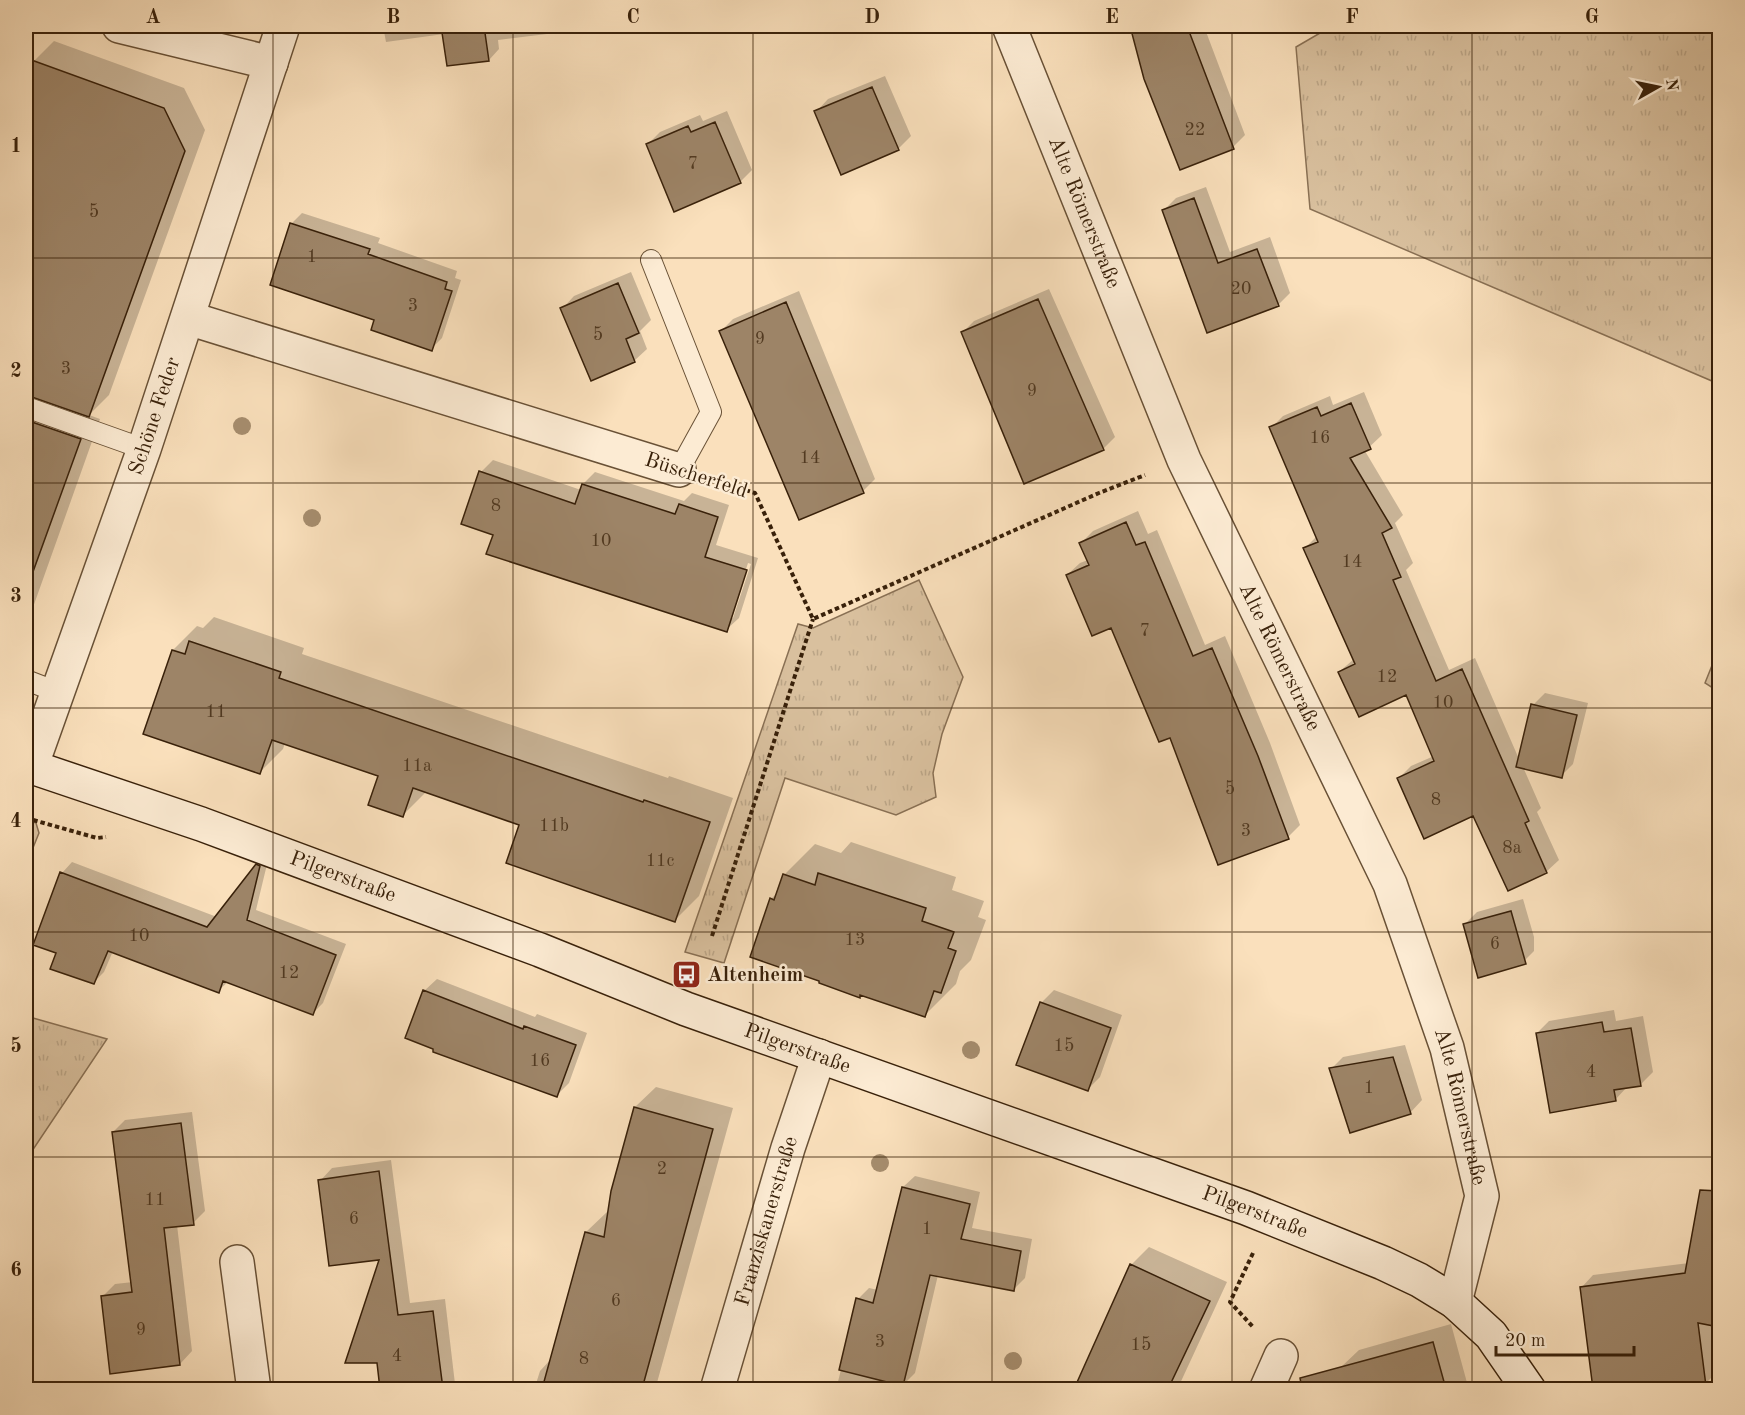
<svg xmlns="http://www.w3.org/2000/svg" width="1745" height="1415" viewBox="0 0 1745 1415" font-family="'Old Standard TT',serif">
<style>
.grass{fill:url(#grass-tufts);stroke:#897054;stroke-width:1.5}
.shadow{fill:#0003;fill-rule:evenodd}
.building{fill:#9d8467;stroke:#39210a;stroke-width:1.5}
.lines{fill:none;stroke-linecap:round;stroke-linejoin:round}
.lane-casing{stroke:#695136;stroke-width:22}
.street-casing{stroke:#695136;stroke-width:36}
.secondary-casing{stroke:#39210a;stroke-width:36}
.path{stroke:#39210a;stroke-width:4;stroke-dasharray:4.5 3;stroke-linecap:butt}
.lane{stroke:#fcebd3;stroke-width:20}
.street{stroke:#fcebd3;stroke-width:33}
.secondary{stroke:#fcebd3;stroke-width:33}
.tree{fill:#a68d6e}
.grid{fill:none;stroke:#39210a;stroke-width:1.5;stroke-opacity:0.55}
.labels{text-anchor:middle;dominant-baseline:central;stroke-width:5;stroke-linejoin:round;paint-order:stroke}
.number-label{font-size:18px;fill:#523a21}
.street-label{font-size:21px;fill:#39210a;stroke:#fcebd3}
.poi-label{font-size:21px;font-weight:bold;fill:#39210a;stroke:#fcebd3;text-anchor:start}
.neatline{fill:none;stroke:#39210a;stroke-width:2}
.grid-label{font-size:20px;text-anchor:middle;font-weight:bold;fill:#39210a}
</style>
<defs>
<pattern id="grass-tufts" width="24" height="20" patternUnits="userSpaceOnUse" patternTransform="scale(1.5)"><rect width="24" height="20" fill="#d9c09e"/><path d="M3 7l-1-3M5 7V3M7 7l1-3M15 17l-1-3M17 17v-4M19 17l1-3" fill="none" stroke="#bba587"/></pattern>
</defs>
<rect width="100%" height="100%" fill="#fae0bc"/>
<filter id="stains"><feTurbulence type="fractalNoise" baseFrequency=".00333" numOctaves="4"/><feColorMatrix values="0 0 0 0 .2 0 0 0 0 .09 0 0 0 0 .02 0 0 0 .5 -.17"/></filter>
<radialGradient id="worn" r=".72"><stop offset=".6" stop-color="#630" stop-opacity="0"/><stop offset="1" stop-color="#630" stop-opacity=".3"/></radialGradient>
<!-- grass -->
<path class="grass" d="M1332,26H1719V384L1310,209L1296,47Z
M919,580L963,677L942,734L933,773L936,797L896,815L785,778L724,963L685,952L798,624L813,628Z
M1719,648V692L1705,683Z
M26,819L36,823L39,833L26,865Z
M26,1016L107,1039L26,1160Z"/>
<!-- shadow -->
<path class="shadow" d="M383,26H555L547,34L498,40L499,49L489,60L444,34L386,42Z
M634,26H697L635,34Z
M1131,26H1208L1205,29L1245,135L1233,147L1146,79Z
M54,41L184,88L205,130L109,395L89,415L100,419L26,627V83L34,61Z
M885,76L911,136L898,149L816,112L828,99Z
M727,111L752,170L740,182L647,145L660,132L700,115L703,121Z
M1206,187L1230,252L1270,237L1290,293L1278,305L1208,331L1163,211L1176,198Z
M302,213L380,238L378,243L457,271L455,278L461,280L442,338L431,349L376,319L291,224Z
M631,272L651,320L640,331L647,349L634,361L562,309L574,296Z
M1049,289L1115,437L1104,448L1025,482L963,332L974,321Z
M799,291L875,479L863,491L721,331L733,319Z
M1364,392L1382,435L1365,451L1403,515L1395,523L1413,563L1406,570L1449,670L1475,658L1519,759L1533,705L1545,693L1588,703L1573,764L1561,776L1523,767L1541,808L1537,812L1559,860L1546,872L1474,814L1399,778L1411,766L1434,756L1407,693L1339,672L1354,659L1305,548L1317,536L1271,428L1283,416L1330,396L1333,405Z
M493,460L581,490L583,484L595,472L684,501L692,493L729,505L716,545L758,558L739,618L726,630L495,534L481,472ZM748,563L751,564L733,618H730Z
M1138,511L1148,534L1157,530L1205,645L1225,636L1270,743L1300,825L1288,837L1171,736L1112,626L1067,575L1080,563L1088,560L1081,543L1093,531Z
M214,617L304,648L302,654L668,778L669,776L733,798L699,896L675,920L521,824L427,791L403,815L380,775L285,743L283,749L259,773L145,733L173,650L197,626L203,628Z
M851,842L956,877L952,890L984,901L978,917L986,920L971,960L960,971L956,984L925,1015L771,899L778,892L784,875L815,844L841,853Z
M268,855L269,856L256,910L346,944L323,1003L313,1013L229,981L218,991L113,951L104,972L93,983L57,953L62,873L72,862L217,917Z
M1523,899L1534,937V951L1521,964L1465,924L1477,912Z
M437,979L535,1017L537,1014L587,1033L569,1083L557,1095L424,991Z
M1054,990L1122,1015L1100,1077L1087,1090L1018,1064L1042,1002Z
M1614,1010L1616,1021L1643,1016L1653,1072L1641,1084L1627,1087L1615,1100L1537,1033L1549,1021Z
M1405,1045L1422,1100L1410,1113L1331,1069L1343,1057Z
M656,1087L733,1108L655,1390H534L540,1371L552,1358L586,1232L607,1212H609L612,1191L635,1107Z
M192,1112L205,1211L193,1223L177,1225L192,1351L180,1364L103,1296L115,1284L133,1282L113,1132L125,1120Z
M391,1160L410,1303L445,1299L455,1384L450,1390H382L378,1362L381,1258L320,1181L332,1168Z
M915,1176L980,1192L972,1228L1032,1239L1025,1278L1013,1290L938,1275L915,1373L903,1385L893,1382L891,1390H836L858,1299L869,1288L878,1290L903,1187Z
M1706,1219L1720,1221V1325L1712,1324L1717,1372L1705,1384L1653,1390H1595L1581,1288L1593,1275L1689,1263Z
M1149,1247L1227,1282L1177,1390H1075L1131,1265Z
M1451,1324L1469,1390H1346L1340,1368L1359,1350Z"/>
<!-- building -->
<path class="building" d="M441,26H484L489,61L447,66Z
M1130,26H1187L1234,149L1180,170L1144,79Z
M26,58L164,108L185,151L89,417L26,395Z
M872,87L899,150L841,175L814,111Z
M715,122L741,183L674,212L646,144L688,126L691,132Z
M1194,198L1218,263L1257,249L1279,306L1207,333L1162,210Z
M290,223L370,249L368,254L447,282L445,289L452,291L432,351L371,330L374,320L270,285Z
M618,283L639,333L626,339L635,362L591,381L560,308Z
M1038,299L1104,450L1024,484L961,332Z
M786,302L864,493L799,520L719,331Z
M1351,403L1371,449L1350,458L1392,528L1382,533L1401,577L1393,580L1436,681L1462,669L1529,821L1525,823L1547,873L1508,891L1473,816L1424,839L1397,778L1434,761L1406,695L1359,717L1338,672L1355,664L1303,548L1318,542L1269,427L1317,407L1321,416Z
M26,420L81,439L30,580L26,579Z
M479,471L575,504L582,484L675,514L679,504L718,517L705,557L747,570L727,632L486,554L493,535L461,524Z
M1126,522L1136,545L1145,542L1193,656L1212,648L1258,756L1289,839L1218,865L1170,738L1159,742L1111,628L1092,636L1066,575L1089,565L1079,543Z
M189,641L281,672L279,678L643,802L644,800L710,822L675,922L506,863L519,825L413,788L403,817L368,805L378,776L272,740L260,774L143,734L172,650L185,654Z
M1531,704L1577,715L1562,778L1516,767Z
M256,864L260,866L247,920L336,955L313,1015L223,981L219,993L108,951L94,984L50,969L56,953L33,945L60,872L207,927Z
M818,873L926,908L922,921L954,932L948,948L956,951L941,993L934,991L925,1017L860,995V998L819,983V981L750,957L770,898L774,900L783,874L815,885Z
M1511,911L1526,964L1478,978L1463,924Z
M423,990L523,1029L524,1026L576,1045L557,1097L433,1052V1049L405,1038Z
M1040,1002L1111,1028L1088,1091L1016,1065Z
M1602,1022L1604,1032L1631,1028L1641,1086L1614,1090L1616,1101L1550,1113L1536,1033Z
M1393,1057L1411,1114L1350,1133L1329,1068Z
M634,1107L713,1129L642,1389H542L585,1232L604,1237L611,1191Z
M181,1123L194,1225L164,1228L180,1365L110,1374L101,1296L132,1292L112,1132Z
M379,1171L398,1315L433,1311L443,1389H380L377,1363H345L379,1260L329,1266L318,1180Z
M902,1187L970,1204L961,1239L1021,1251L1014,1291L930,1275L903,1386L839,1370L856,1298L873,1303Z
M1700,1190L1719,1191V1327L1698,1323L1706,1386L1668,1389H1593L1580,1287L1685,1273Z
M1130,1264L1210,1301L1168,1389H1074Z
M1433,1342L1446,1389H1302L1300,1378Z"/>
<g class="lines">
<defs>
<path id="lane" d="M651,260L711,412L679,470
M26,407L144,449
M26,680L57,692"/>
<g id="street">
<path d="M119,26L271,63"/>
<path id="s1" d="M1009,26L1184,460L1390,884L1447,1048L1482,1196L1455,1302"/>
<path d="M188,318L679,470"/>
<path id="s2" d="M31,767L144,449L283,26"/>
<path d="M237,1262L254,1390"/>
<path id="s3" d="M717,1390L788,1148L819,1056"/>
<path d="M1266,1390L1281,1356"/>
</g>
<g id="secondary">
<path id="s4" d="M26,765L201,824L540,950L686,1009L1246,1208L1383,1263L1419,1280L1455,1302L1491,1335L1529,1390"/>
</g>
</defs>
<!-- lane casing -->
<use href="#lane" class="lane-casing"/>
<!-- street casing -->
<use href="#street" class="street-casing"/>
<!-- secondary casing -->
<use href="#secondary" class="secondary-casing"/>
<!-- path -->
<path class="path" d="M717,481L755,493L813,619L1099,493L1145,475
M26,818L97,838L106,837
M712,936L813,619
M1253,1253L1230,1302L1253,1327"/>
<!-- lane -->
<use href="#lane" class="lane"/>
<!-- street -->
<use href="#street" class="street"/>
<!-- secondary -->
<use href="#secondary" class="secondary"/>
</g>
<!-- trees -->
<g class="tree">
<circle cx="242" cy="426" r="9"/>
<circle cx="312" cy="518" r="9"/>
<circle cx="971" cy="1050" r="9"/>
<circle cx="880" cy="1163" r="9"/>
<circle cx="1013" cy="1361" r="9"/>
</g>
<!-- grid -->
<path class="grid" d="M273,26V1390M513,26V1390M753,26V1390M992,26V1390M1232,26V1390M1472,26V1390M26,258H1720M26,483H1720M26,708H1720M26,932H1720M26,1157H1720"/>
<!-- icons -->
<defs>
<symbol id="bus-square" viewBox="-11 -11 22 22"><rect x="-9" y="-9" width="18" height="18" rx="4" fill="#8f2418" stroke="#fcebd3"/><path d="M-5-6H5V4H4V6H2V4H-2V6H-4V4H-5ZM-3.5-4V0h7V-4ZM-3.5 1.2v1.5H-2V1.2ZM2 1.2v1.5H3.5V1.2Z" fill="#fff"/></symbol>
</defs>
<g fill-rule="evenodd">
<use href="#bus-square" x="670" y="958" width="33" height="33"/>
</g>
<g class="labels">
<!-- number labels -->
<g class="number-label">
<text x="1195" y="130">22</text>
<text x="693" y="164">7</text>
<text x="94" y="212">5</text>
<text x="312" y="257">1</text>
<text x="1241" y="289">20</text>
<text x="413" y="306">3</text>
<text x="598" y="335">5</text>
<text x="760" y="339">9</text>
<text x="66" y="369">3</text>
<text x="1032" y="391">9</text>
<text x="1320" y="438">16</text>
<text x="810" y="458">14</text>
<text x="496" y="506">8</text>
<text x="601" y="541">10</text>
<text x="1352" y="562">14</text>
<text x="1145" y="631">7</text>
<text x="1387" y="677">12</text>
<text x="1443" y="703">10</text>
<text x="216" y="712">11</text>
<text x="417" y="766">11a</text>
<text x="1230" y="789">5</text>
<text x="1436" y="800">8</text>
<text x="554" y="826">11b</text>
<text x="1246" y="831">3</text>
<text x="1512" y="848">8a</text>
<text x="660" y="861">11c</text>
<text x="139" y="936">10</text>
<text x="855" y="940">13</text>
<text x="1495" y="944">6</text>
<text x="289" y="973">12</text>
<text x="1064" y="1046">15</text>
<text x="540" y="1061">16</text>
<text x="1591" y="1072">4</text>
<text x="1369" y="1088">1</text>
<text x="662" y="1169">2</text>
<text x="155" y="1200">11</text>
<text x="354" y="1219">6</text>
<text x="927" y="1229">1</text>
<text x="616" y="1301">6</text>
<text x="141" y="1330">9</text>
<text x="880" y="1342">3</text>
<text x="1141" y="1345">15</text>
<text x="397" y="1356">4</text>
<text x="584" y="1359">8</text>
</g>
<!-- street labels -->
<g class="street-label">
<text stroke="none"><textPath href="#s1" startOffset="201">Alte Römerstraße</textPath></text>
<text stroke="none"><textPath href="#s2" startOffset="372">Schöne Feder</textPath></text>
<text transform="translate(696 476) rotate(18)">Büscherfeld</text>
<text stroke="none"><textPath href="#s1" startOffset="687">Alte Römerstraße</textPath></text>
<text stroke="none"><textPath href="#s4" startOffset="336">Pilgerstraße</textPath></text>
<text stroke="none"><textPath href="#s4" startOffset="822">Pilgerstraße</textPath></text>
<text stroke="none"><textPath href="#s1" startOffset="1173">Alte Römerstraße</textPath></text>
<text stroke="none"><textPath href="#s4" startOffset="1308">Pilgerstraße</textPath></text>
<text stroke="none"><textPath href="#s3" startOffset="176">Franziskanerstraße</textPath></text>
</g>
<!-- poi labels -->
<g class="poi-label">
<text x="707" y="975">Altenheim</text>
</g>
</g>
<!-- margin -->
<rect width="1745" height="1415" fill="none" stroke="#fae0bc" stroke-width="66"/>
<!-- north arrow -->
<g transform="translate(1658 87) rotate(81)" stroke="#fcebd3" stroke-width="4.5" paint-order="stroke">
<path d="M0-4.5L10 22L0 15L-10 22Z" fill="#39210a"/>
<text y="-9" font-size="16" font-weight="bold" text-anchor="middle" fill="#39210a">N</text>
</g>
<!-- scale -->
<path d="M1496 1346v9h138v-9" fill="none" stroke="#39210a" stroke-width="3"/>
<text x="1505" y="1346" font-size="18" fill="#39210a" stroke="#fcebd3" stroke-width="4.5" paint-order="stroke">20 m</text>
<rect x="33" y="33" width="1679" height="1349" class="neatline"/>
<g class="grid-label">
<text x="153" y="23">A</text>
<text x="393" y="23">B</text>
<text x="633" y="23">C</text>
<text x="872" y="23">D</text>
<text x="1112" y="23">E</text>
<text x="1352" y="23">F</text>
<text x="1592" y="23">G</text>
<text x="16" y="152">1</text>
<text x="16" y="377">2</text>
<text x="16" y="602">3</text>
<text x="16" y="827">4</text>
<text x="16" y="1052">5</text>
<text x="16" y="1276">6</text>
</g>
<rect width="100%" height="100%" filter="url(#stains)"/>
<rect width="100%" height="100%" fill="url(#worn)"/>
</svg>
